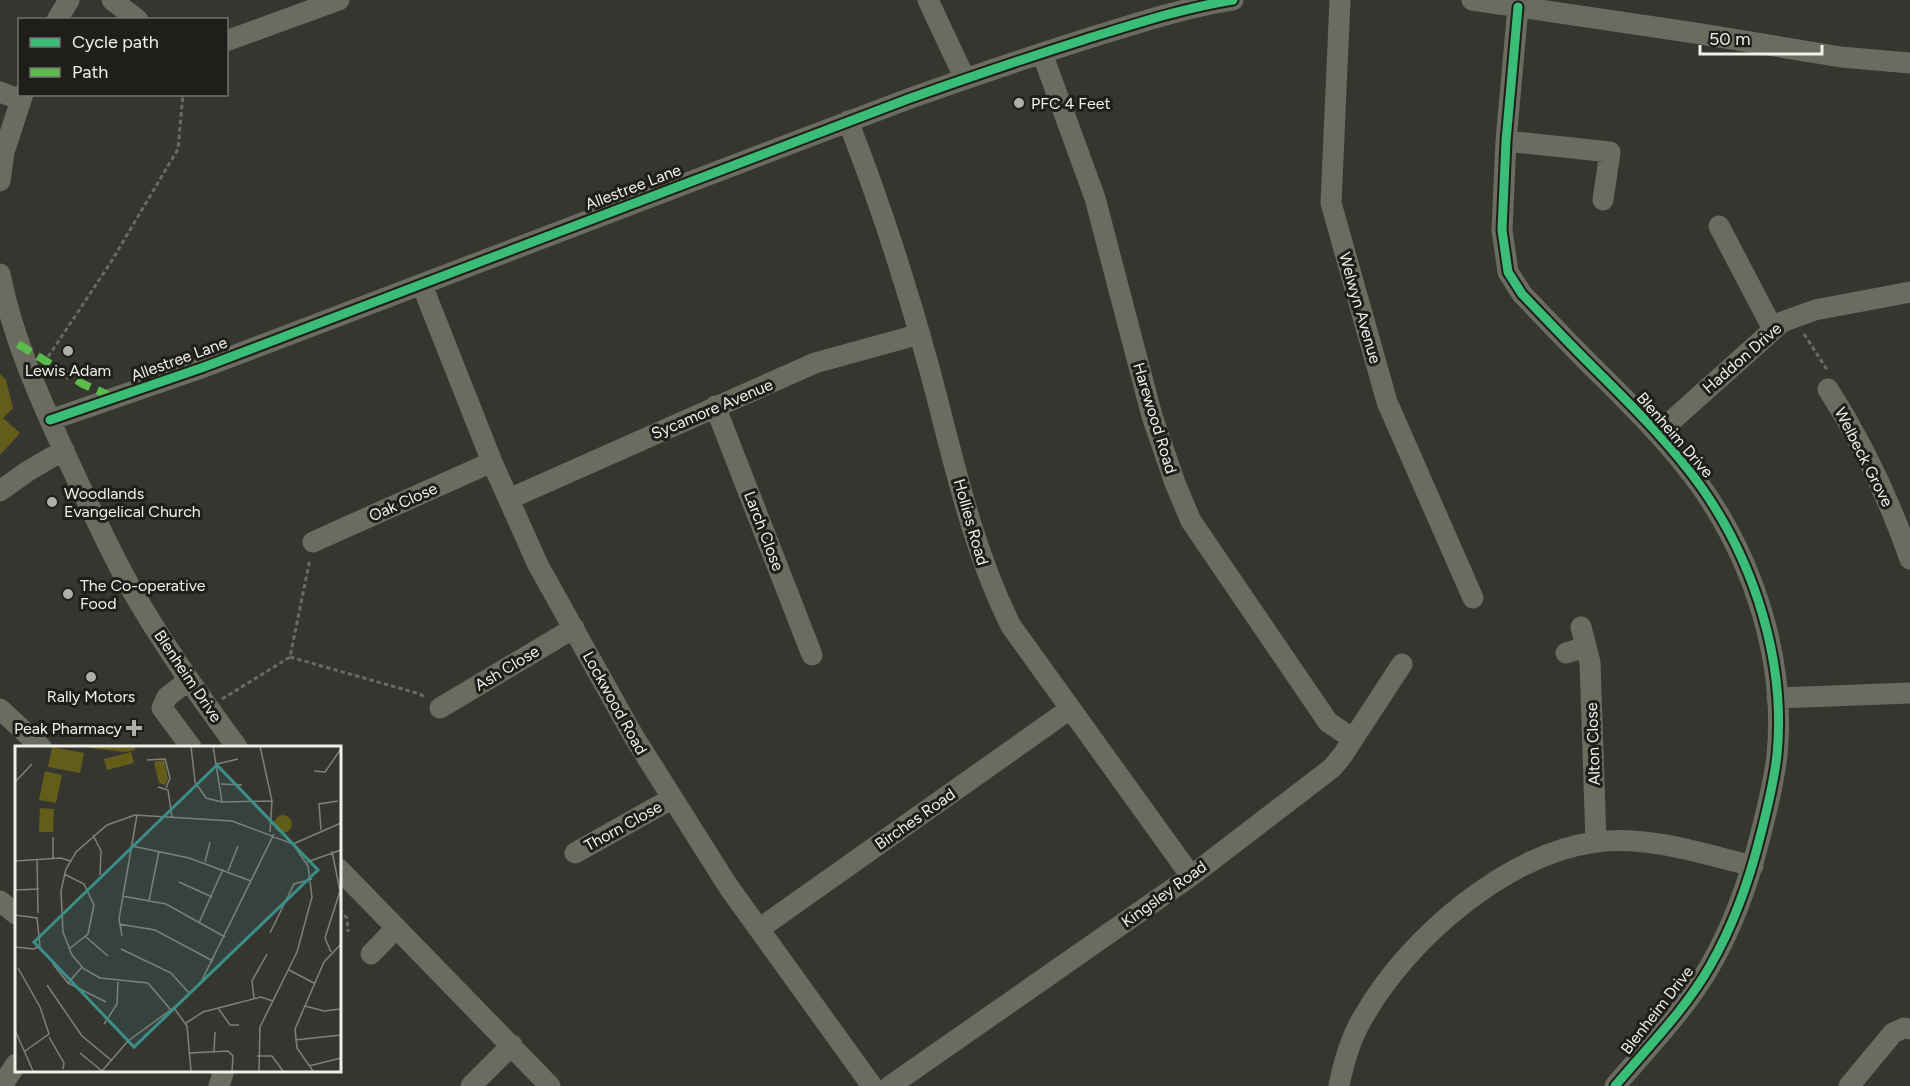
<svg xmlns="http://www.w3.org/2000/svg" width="1910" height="1086" viewBox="0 0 1910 1086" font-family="Figtree,sans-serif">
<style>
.green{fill:#645d1a}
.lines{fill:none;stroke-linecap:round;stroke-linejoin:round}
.path{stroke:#6a6a61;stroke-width:3;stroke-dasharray:4.5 3;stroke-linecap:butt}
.minor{stroke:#6c6b5f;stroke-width:21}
.quiet{stroke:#5cbc4b;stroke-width:8;stroke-dasharray:15 8;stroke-linecap:butt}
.cycleway-casing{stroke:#1f1e1b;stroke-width:13}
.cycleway{stroke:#3abd76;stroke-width:9}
.poi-dot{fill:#afafaa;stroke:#1f1e1b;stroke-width:2}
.labels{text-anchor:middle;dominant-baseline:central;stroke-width:6;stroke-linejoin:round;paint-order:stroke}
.poi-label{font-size:16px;fill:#f0f0eb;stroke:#1f1e1b;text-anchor:start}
.street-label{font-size:16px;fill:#f0f0eb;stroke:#1f1e1b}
.inset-road{fill:none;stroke:#80807b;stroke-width:1.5}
.view{fill:#3c8e87;fill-opacity:0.15;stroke:#3c8e87;stroke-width:3}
.inset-edge{fill:none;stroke:#f0f0eb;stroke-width:3}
</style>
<rect width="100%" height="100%" fill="#363631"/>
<!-- green -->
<path class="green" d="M0,374L6,380L13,408L3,418L20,433L0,455Z"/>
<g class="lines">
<!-- path -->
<path class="path" d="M1804,334L1828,371
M44,363L111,262L178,149L183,94
M290,657L420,694L426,698
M222,699L290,657L310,559
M339,910L347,918L348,932"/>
<!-- minor -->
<path class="minor" d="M112,0L138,20
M928,0L965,79
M1340,0L1331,203L1387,402L1473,598
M1472,0L1695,33L1841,57L1910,63
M1518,7L1506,141L1502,230L1508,272L1522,294C1549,322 1575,350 1603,377C1638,412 1673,447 1702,488C1755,564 1786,662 1777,755C1774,782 1767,810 1760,837C1749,881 1733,926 1710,966C1685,1010 1647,1048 1615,1086
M57,20L69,0
M226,41L339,0
M1042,53L1095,198L1152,416L1175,483L1191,521L1328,722L1353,739
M0,92L21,100
M848,121C880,203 907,286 930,371C953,457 971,546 1011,626L1191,876
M1506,141L1610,152L1603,200
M0,181L4,152L23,94
M1719,226L1773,329
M0,274C12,335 37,392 63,449C85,497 107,546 133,592C164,646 200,697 237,747
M422,285L492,462L538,565L634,737L728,886L872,1086
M1828,389C1862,442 1889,499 1910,559
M715,406L812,655
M50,420L204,367L908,99C967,78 1026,58 1086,39C1135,24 1183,8 1233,0
M1658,433L1782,322L1815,310L1910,292
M0,491L28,471L64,450
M509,499L815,363L920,334
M313,542L492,462
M1581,627L1590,662L1596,842
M1566,653L1586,647
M189,680L167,697L162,708L191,747
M1777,698L1910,693
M440,708L574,628
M0,709L41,747
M575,853L671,799
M339,869L550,1086
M0,901L16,914
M759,929L1070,709
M371,954L396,928
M2,1086L16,1064
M219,1086L224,1070
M471,1086L512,1045
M890,1086L1191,876L1332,768L1342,756L1402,664
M1339,1086C1344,1060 1351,1036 1365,1014C1409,938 1506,854 1596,842C1648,835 1703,854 1753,866
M1849,1086L1893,1033L1904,1028L1910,1029"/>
<!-- quiet -->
<path class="quiet" d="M18,344L83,384L115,398"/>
<defs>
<path id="cycleway" d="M1518,7L1506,141L1502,230L1508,272L1522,294C1549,322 1575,350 1603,377C1638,412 1673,447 1702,488C1755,564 1786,662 1777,755C1774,782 1767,810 1760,837C1749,881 1733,926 1710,966C1685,1010 1647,1048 1615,1086
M50,420L204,367L908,99C967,78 1026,58 1086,39C1135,24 1183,8 1233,0"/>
</defs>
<!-- cycleway casing -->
<use href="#cycleway" class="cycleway-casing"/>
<!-- cycleway -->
<use href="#cycleway" class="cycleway"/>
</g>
<!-- markers -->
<g class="poi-dot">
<circle cx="1019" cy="103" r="6"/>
<circle cx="68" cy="351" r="6"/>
<circle cx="52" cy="502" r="6"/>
<circle cx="68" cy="594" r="6"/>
<circle cx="91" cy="677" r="6"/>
<path d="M131 719h6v6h6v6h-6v6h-6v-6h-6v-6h6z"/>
</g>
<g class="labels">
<!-- poi labels -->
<g class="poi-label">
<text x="1031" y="103">PFC 4 Feet</text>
<text x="68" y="370" text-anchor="middle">Lewis Adam</text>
<text x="64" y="493">Woodlands<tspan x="64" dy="18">Evangelical Church</tspan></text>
<text x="80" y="585">The Co-operative<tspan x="80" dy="18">Food</tspan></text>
<text x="91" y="696" text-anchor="middle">Rally Motors</text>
<text x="122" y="728" text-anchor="end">Peak Pharmacy</text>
</g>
<!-- street labels -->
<g class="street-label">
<text transform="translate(633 187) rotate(-21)">Allestree Lane</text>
<text transform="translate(1360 308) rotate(74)">Welwyn Avenue</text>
<text transform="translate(1742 358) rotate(-41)">Haddon Drive</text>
<text transform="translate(179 359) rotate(-20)">Allestree Lane</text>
<text transform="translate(712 409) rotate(-23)">Sycamore Avenue</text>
<text transform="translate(1155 418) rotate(73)">Harewood Road</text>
<text transform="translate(1675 435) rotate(49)">Blenheim Drive</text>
<text transform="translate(1864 457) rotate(63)">Welbeck Grove</text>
<text transform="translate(403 502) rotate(-24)">Oak Close</text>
<text transform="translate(971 522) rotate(74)">Hollies Road</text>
<text transform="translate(764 531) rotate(69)">Larch Close</text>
<text transform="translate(507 668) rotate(-31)">Ash Close</text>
<text transform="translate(188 676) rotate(56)">Blenheim Drive</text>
<text transform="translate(615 703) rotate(61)">Lockwood Road</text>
<text transform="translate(1593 744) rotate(-92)">Alton Close</text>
<text transform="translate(915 819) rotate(-35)">Birches Road</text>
<text transform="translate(623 826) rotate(-29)">Thorn Close</text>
<text transform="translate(1164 894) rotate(-36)">Kingsley Road</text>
<text transform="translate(1657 1010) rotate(-52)">Blenheim Drive</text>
</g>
</g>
<!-- overview -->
<g transform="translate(15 746)">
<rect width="326" height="326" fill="#363631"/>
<path d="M58,0H120V4L110,6ZM37,1L69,7L65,27L33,21ZM116,6L119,17L92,24L89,13ZM149,14L153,33L150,39L144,37L139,16ZM30,25L47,29L41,57L24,54ZM25,62L39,63L38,86H24ZM259 78a9 9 0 1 1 18 0a9 9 0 1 1-18 0Z" fill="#645d1a"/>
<path class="inset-road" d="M176,0L180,36L191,52L207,56L257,55M198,0L207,56M245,0L257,55L255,86M132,14L150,13L155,32L151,42M202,18L223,13M299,25L310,26L326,3M0,36L17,18M206,38L227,39M143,41L153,44L157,71M306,84L304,58L323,55M78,89L86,105L85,129M38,91V112M278,98L326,77M117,100L174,112L236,135M22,113L23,167M0,115L46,112L55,115M190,116L195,96M292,116L326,104M213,125L223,100M49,128L69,138L79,159L73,188L54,203M164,136L197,151M0,144L24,143M107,150L151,158L210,191M134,155L144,105M0,169L22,172L25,200L19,203L0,201M184,177L208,123M104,178L140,184L198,215M255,187L279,138L297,133M107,190L104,173L122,69M71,191L93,210M106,203L156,227L175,248M316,206L310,192L325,145L317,105M38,218L53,237L67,221M3,222L25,261L34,288L10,305M274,224L299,237M53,237L91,256M32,239L67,290L96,314M239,252L237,235L252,208M290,260L309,265L326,263M159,262L172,280L176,325M203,262L215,279H224M156,264L133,237L85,232L69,223L57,209L48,186L46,145L51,123L61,106L92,79L120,69L217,75L278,98L293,120L297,151L282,206L245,281L244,325M171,277L188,266L246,251L258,255M89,278L102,258L103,236M0,284L18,325M34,291L49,317L48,323M280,294L326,289M199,305L200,286M65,307L87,325M175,307L213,305L218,310L217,325M242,310H257L268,325M294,320L326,312M87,325L113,295L165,257L186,236L259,88M298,325L282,302L280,283L309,216L326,198"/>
<path class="view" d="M202,19L303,124L119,301L19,196Z"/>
<rect width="326" height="326" class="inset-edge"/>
</g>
<!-- legend -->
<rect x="18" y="18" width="210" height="78" fill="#1f1e1b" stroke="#73726e" stroke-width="1.5"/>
<rect x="30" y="38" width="30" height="9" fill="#3abd76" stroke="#73726e" stroke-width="1.5"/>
<text x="72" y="48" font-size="18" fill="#f0f0eb">Cycle path</text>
<rect x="30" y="68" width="30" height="9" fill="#5cbc4b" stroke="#73726e" stroke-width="1.5"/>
<text x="72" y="78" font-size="18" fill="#f0f0eb">Path</text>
<!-- scale -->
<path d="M1700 45v9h122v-9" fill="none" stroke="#f0f0eb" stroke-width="3"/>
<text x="1709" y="45" font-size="18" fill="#f0f0eb" stroke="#1f1e1b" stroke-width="4.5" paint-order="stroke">50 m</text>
</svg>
